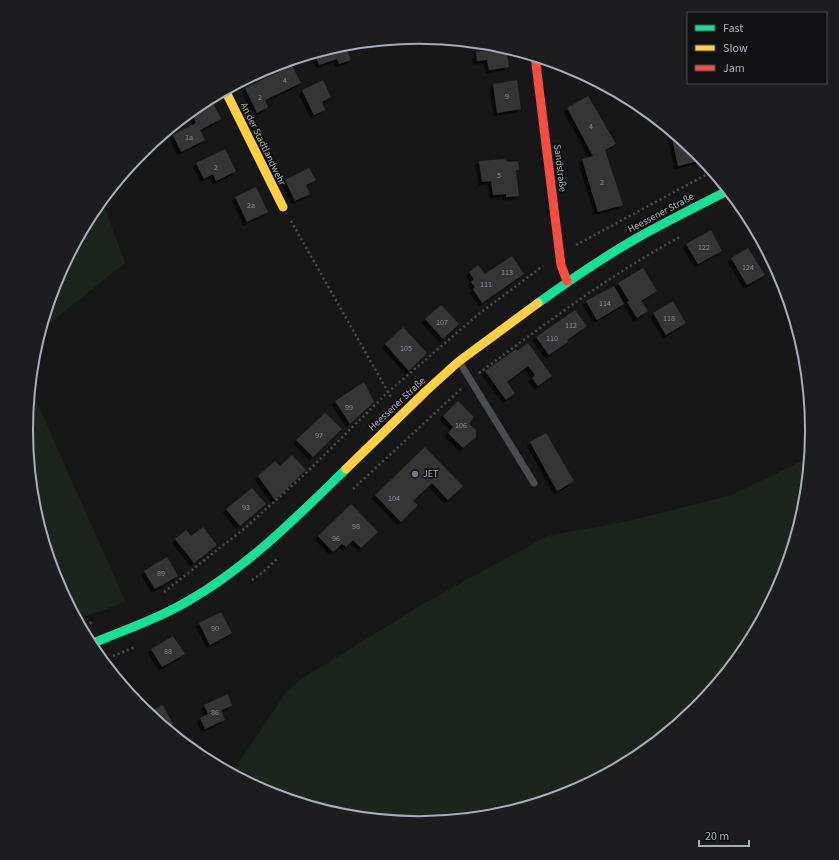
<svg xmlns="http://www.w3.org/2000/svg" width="839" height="860" viewBox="0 0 839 860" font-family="'Source Sans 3',sans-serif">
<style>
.green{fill:#1d241e}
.building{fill:#353536;filter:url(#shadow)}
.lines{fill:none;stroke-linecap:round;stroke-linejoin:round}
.path{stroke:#4d4e52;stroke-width:2.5;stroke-dasharray:2 3;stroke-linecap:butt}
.lane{stroke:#4b4c50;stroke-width:7}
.fast{stroke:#16e098;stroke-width:9}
.slow{stroke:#ffcf43;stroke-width:9}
.jam{stroke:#f24e42;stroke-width:9}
.poi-dot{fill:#757880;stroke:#111113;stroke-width:1.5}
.labels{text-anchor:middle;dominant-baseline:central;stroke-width:3.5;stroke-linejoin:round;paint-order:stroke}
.number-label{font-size:8px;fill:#8b8f98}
.street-label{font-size:10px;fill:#a8adb8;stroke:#111113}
.poi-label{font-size:10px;fill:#a8adb8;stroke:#111113;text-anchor:start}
.rim{fill:none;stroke:#a8adb8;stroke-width:2}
</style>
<defs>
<filter id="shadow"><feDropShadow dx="-3.5" dy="3.5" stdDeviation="0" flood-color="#0009"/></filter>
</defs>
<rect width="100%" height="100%" fill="#171717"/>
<!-- green -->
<path class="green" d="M102,200L125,263L41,330L56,279L92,211Z
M30,387L126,603L122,602L102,611L78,617H75L56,580L34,507L26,430Z
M810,457L805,507L783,581L747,649L698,708L638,757L570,794L496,816L419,823L343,816L269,793L226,771H233L287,691L303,678L423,604L547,536L629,521L732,495Z"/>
<!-- building -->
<path class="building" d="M344,44L351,60L339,64L337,59L319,65L315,53Z
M506,48L509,67L489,70L487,60L477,61L476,52Z
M292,66L301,83L265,100L268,107L257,113L245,88Z
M323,80L331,97L322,102L325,110L314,115L302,90Z
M517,80L521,109L497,113L493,84Z
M588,96L616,144L605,150L623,205L598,212L582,159L593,156L567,108Z
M213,103L221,119L200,130L205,140L181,152L173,135L196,123L192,113Z
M670,129L698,152L701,156L702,160L678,166Z
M225,149L236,171L216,181L213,174L204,179L196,163Z
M504,159L509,162L516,161L518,162L519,170H516L519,196L506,197V194L493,195L491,181L482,182L479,161Z
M309,168L316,180L306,185L310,194L295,201L285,180Z
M256,187L268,212L247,222L235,197Z
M711,230L722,251L698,264L686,244Z
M748,248L765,275L747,285L731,258Z
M512,256L524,274L482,303L473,289L475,287L471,282L474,279L469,272L478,265L485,274Z
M643,268L657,291L641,301L648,311L637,318L627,302L629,301L618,283Z
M614,286L624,304L597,320L586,301Z
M673,301L686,323L666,335L653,313Z
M441,305L459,324L443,339L425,319Z
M575,310L587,326L567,340L568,342L549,355L536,337Z
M403,327L427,353L409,371L385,344Z
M528,343L552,376L538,386L532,378L535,375L528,366L507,382L515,393L506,400L485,371L516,349L517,351Z
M364,382L374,402L350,424L335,401Z
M458,401L474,417L469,424L476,430V437L463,448L448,433L453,427L443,416Z
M325,413L342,429L313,457L296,440Z
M546,433L574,481L557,491L530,442Z
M425,447L463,486L448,500L432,483L413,501L418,505L401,522L375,495Z
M292,455L306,470L275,500L258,476L275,461L280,466Z
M252,488L266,504L240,526L226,509Z
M351,504L378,532L361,548L353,540L346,547L342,544L333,552L318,536Z
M203,527L217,545L194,563L175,539L186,530L191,536Z
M167,557L178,576L155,589L144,571Z
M221,612L232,633L210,645L199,623Z
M173,636L185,654L162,667L151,649Z
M228,694L232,706L221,710L225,720L205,729L200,718L208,714L204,705Z
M163,705L173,724L165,728L147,713Z"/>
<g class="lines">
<!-- path -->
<path class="path" d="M291,221L392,399
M576,245L713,171
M479,373C544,325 609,275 680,237
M353,489L462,388
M252,580L262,573L277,559
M164,592L245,528L305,474L388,392L480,313L543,266
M80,626L93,622
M113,656L135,647"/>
<!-- lane -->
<path class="lane" d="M460,363L534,483"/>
<!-- fast -->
<path class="fast" d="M538,303C570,280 602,258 637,238C667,221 698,206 729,190
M90,644C123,631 157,619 188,601C246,568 298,516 346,469"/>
<!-- slow -->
<path class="slow" d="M225,90L283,207
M346,469L426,391L458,362L538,303"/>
<!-- jam -->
<path class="jam" d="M535,56L561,265L567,281"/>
</g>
<!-- markers -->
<circle class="poi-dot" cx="415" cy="474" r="4"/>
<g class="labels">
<!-- number labels -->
<g class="number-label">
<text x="285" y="80">4</text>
<text x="507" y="96">9</text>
<text x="260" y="97">2</text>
<text x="591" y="126">4</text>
<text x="189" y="137">1a</text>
<text x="216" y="167">2</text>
<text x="499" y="175">5</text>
<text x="602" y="182">2</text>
<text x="251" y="205">2a</text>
<text x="704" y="247">122</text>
<text x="748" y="267">124</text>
<text x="507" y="272">113</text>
<text x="486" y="284">111</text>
<text x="605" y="303">114</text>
<text x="669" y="318">118</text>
<text x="442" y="322">107</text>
<text x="571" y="325">112</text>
<text x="552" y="338">110</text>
<text x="406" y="348">105</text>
<text x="349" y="407">99</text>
<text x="461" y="425">106</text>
<text x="319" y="435">97</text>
<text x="394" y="498">104</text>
<text x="246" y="507">93</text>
<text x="356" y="526">98</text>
<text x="336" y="538">96</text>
<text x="161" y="573">89</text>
<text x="215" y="628">90</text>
<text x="168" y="651">88</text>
<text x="215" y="712">86</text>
</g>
<!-- street labels -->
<g class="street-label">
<text transform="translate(263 144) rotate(64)">An der Stadtlandwehr</text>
<text transform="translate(560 168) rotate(83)">Sandstraße</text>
<text transform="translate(661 213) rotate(-28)">Heessener Straße</text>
<text transform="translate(397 404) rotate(-43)">Heessener Straße</text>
</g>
<!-- poi labels -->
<g class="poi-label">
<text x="423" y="474">JET</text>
</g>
</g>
<!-- crop -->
<path d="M0 0H839V860H0ZM33 430a386 386 0 1 1 772 0a386 386 0 1 1-772 0Z" fill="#1d1d20" fill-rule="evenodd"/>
<path class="rim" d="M33 430a386 386 0 1 1 772 0a386 386 0 1 1-772 0Z"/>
<!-- legend -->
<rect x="687" y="12" width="140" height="72" fill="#111113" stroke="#4d4f55"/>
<rect x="695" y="25" width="20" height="6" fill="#16e098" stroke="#4d4f55"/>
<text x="723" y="32" font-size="12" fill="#a8adb8">Fast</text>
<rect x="695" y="45" width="20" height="6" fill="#ffcf43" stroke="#4d4f55"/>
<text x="723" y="52" font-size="12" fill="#a8adb8">Slow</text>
<rect x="695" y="65" width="20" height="6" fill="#f24e42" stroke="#4d4f55"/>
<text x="723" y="72" font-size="12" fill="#a8adb8">Jam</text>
<!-- scale -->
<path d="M699 840v6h50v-6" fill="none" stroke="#a8adb8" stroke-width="2"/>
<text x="705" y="840" font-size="12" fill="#a8adb8" stroke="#111113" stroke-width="3" paint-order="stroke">20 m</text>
</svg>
